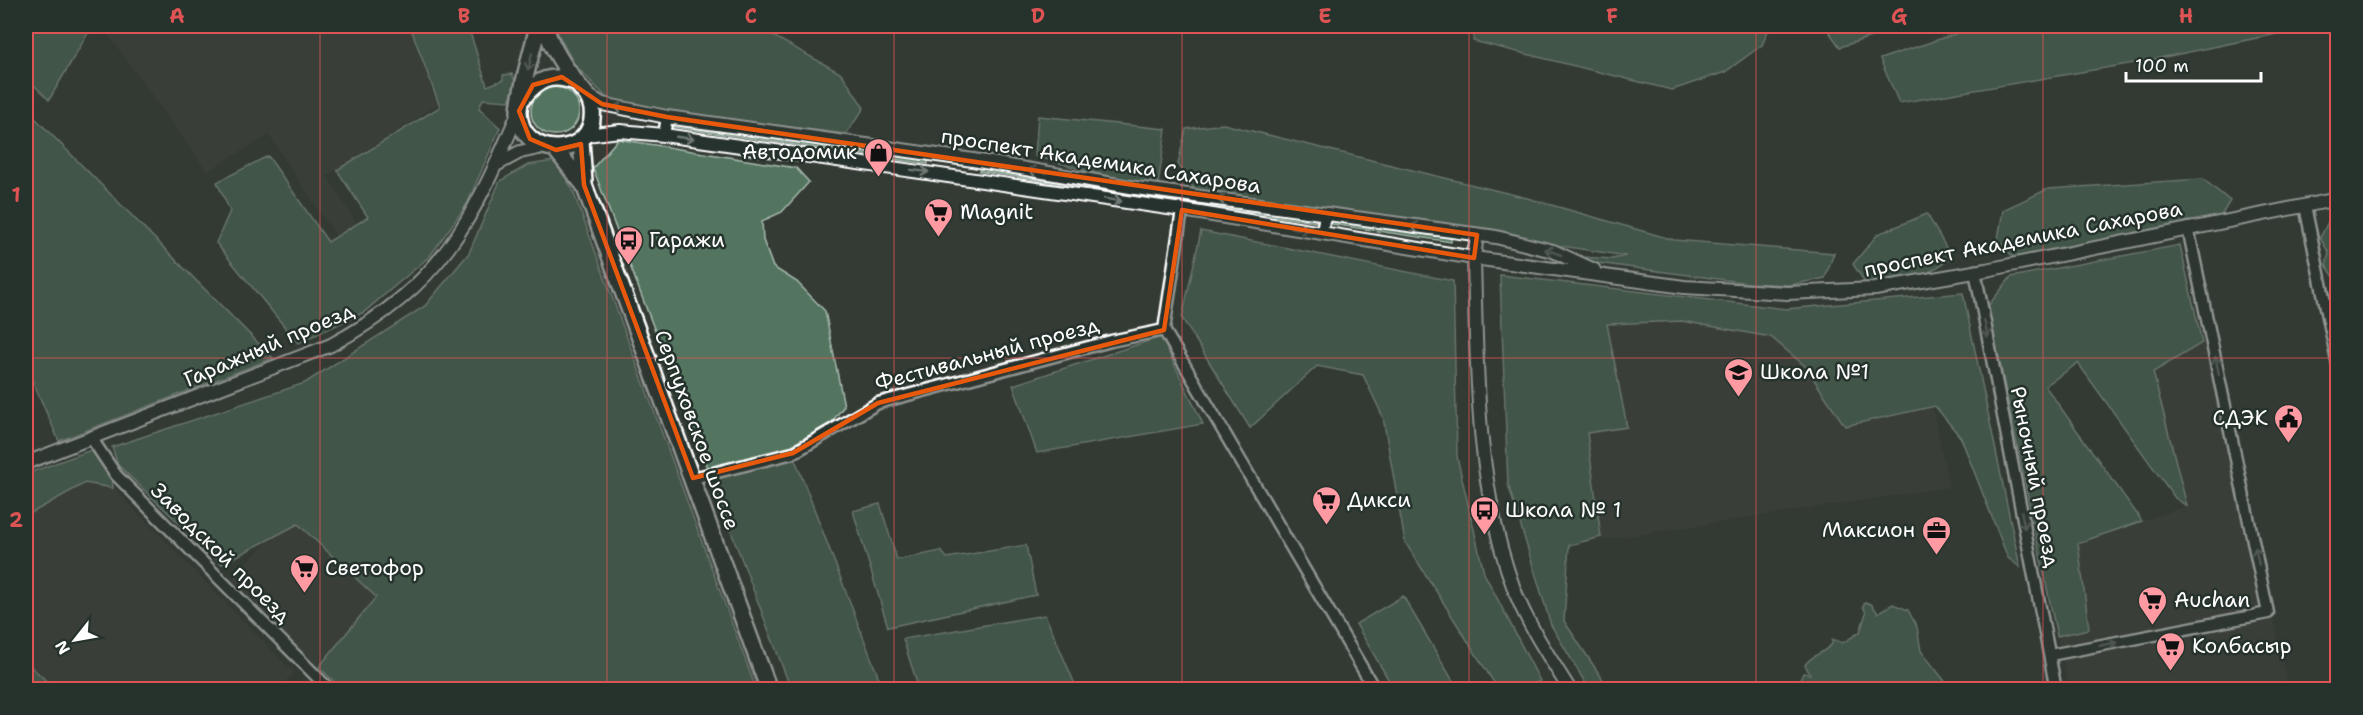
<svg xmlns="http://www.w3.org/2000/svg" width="2363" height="715" viewBox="0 0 2363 715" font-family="'Shantell Sans',sans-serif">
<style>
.built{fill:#42453c}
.green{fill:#537560;stroke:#a9bab0;stroke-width:1.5}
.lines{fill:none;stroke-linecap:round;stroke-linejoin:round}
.minor-casing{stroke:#fff;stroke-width:15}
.tertiary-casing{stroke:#fff;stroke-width:16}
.secondary-casing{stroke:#fff;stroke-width:20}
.minor{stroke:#26332d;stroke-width:10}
.tertiary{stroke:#26332d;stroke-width:12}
.secondary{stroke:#26332d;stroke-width:15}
.oneway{stroke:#727a76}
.marked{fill:none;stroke:#e8590c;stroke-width:4.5;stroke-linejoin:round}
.grid{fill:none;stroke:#de5353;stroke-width:1.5;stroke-opacity:0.55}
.labels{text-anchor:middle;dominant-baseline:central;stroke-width:5;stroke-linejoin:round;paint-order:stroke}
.poi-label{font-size:21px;fill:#fff;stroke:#26332d;text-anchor:start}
.street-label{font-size:21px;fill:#fff;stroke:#26332d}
.neatline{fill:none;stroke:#de5353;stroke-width:2}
.grid-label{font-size:20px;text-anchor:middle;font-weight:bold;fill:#de5353}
</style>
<rect width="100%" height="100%" fill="#333b34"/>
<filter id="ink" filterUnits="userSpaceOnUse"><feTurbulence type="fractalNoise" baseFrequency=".0167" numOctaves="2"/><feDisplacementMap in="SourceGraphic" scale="12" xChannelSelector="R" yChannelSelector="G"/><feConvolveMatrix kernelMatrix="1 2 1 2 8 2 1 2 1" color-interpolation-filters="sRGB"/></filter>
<g filter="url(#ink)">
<!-- built -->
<path class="built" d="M102,26H409L437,105L327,176L357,224L336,236L269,135L207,171Z
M1528,279L1786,309L1910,297L1949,487L1569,545Z
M2216,340L2288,689H2069L2057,636L2089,629L2078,543L2186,506L2153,372L2202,343Z
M86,482L113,488L294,673L277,689H55L26,662V516Z
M297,510L387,595L319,667L229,581Z
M1305,681L1335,685L1339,689H1252Z"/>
<!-- green -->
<path class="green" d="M26,26H92L49,100L26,77Z
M410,26H468L487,86L503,80V75L512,74L516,83L509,101L483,99L479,108L500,128L467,204L430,256L364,312L298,343L216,243L230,211L217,182L268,156L328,242L368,217L337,170L440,107Z
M554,26H755L842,74L864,108L846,134L658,111L610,101L574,64Z
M1475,26H1770L1762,45L1725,72L1672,90L1473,41Z
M1825,26H1904L1840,47Z
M1979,26H2315L2140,62L1899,103L1880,59Z
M531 111a24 24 0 1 1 48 0a24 24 0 1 1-48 0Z
M26,109L273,358L59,441L26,366Z
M1038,116L1166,129L1157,191L1035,156Z
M674,123L928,160V164L673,127Z
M1223,124L1527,198L1674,240L1834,253L1825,278L1790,285L1749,283L1597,263L1581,257L1612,259L1626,256L1194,189L1178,164L1186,129Z
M618,139L796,168L809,182L782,212L762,221L763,240L773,267L797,282L825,311L844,406L831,423L790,446L883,689H791L593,168Z
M554,161L572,188L756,689H342L319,667L376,597L298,524L222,564L118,465L112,447L305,383L425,306L469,253L500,181L528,165Z
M979,168L1128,190V194L979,171Z
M2203,179L2230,201L2219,219L2015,260L1998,239L2003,210L2048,189Z
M1144,193L1315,218V222L1143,197Z
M1927,214L1952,258L1911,283L1868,287L1853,264L1878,234Z
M2337,215V281L2326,265L2329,253L2320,238L2328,222Z
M1331,220L1451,238V242L1330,224Z
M1201,231L1453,281L1457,457L1484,573L1540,681L1521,689H1498L1405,542L1383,417L1363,375L1317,366L1250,428L1182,318Z
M2180,245L2202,343L2153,372L2187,506L2175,498L2078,363L2045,386L2142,521L2078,543L2089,629L2057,636L1988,306L2011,277Z
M1500,275L1786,309L1963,293L2020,567L2008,558L1961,438L1935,406L1845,426L1805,366L1771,337L1682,321L1607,324L1627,427L1587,433L1601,537L1569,545L1564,621L1609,689H1589L1551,625L1508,484Z
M1161,337L1203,424L1037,453L1013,385Z
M91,450L110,468L113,488L85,483L26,516V474Z
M880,504L897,560L941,551L947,558L1026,545L1036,595L888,627L853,511Z
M1403,596L1453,681L1439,689H1394L1356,624Z
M1865,602L1871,604L1878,613L1893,604L1908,610L1917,627L1921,651L1951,689H1801L1802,687L1798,685L1803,673L1810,674L1805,665C1811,655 1823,654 1832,644V639L1843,643L1860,632L1866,613L1863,606Z
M1045,615L1077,689H919L903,639Z
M26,662L55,689H26Z"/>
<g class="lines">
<defs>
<path id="minor" d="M664,135L667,117
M2305,206L2338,365
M1182,210L1164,330L1375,690
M1322,233L1325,214
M1975,271L2056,690
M92,439L116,475L330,690
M693,478L793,453L878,403L1111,341L1164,330
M2050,655L2268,613L2188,228"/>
<path id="tertiary" d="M588,95L602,104L667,117L973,160L1136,188L1496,237L1553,251L1594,270
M586,135L620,131L664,135L1182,210L1474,258L1684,287L1787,293L1875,289L1986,270L2338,199
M496,165L520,152L543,147
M1477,235L1474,258C1477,369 1475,483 1514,589C1527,624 1550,658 1570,690
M26,463L331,345C442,285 472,222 519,111"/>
<path id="secondary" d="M538,26C533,48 520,90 519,111C519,162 598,159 592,109C590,95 580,89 573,78C561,62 550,45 545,26
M523,98C537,79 552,73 575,82
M581,140L584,182
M556,150L584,185L769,690"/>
</defs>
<!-- minor casing -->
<use href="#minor" class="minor-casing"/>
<!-- tertiary casing -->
<use href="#tertiary" class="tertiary-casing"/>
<!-- secondary casing -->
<use href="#secondary" class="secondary-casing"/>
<!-- minor -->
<use href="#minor" class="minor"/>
<!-- tertiary -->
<use href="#tertiary" class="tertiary"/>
<!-- secondary -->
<use href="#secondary" class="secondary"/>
</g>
<!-- one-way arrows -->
<defs><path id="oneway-shaft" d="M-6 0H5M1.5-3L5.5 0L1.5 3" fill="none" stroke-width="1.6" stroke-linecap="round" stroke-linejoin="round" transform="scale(1.5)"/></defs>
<g class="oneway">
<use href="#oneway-shaft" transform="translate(530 62) rotate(102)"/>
<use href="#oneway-shaft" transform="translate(623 108) rotate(-168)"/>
<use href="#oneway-shaft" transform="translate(685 138) rotate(8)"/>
<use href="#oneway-shaft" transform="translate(920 171) rotate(7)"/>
<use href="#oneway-shaft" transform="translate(1037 171) rotate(-170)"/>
<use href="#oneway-shaft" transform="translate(1113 200) rotate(9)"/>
<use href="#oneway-shaft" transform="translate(1226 200) rotate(-172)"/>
<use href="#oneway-shaft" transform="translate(1419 227) rotate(-172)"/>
<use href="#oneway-shaft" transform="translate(1300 229) rotate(9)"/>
<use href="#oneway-shaft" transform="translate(1553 252) rotate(-160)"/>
<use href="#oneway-shaft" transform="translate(1986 329) rotate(79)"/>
<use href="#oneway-shaft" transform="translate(2217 365) rotate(-102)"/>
<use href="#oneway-shaft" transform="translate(2023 520) rotate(79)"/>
<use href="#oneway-shaft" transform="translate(2257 556) rotate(-102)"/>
<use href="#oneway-shaft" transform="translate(2108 644) rotate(-11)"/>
</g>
</g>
<!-- marked area -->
<path d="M0 0H2363V715H0ZM562,77L602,104L667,117L1477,235L1474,258L1182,210L1164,330L878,403L793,453L693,478L584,185L581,144L556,150L530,139L519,111L533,85Z" fill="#333b34" fill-opacity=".55" fill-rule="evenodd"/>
<path class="marked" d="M562,77L602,104L667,117L1477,235L1474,258L1182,210L1164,330L878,403L793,453L693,478L584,185L581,144L556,150L530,139L519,111L533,85Z"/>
<!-- grid -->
<path class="grid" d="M320,26V690M607,26V690M894,26V690M1182,26V690M1469,26V690M1756,26V690M2043,26V690M26,358H2338"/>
<!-- icons -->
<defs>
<symbol id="shop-pin" viewBox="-11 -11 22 30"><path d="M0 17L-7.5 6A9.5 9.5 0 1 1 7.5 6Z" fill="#ff9aa2" stroke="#26332d"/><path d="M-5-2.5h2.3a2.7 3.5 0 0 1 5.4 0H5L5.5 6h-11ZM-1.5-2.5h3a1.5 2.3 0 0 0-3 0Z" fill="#111"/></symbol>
<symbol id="supermarket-pin" viewBox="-11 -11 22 30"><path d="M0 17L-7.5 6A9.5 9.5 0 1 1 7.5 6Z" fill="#ff9aa2" stroke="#26332d"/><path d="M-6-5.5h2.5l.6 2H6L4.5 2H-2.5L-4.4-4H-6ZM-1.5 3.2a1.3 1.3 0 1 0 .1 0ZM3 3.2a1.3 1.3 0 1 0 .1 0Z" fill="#111"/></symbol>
<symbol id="bus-pin" viewBox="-11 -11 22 30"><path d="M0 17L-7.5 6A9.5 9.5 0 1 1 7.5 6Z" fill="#ff9aa2" stroke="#26332d"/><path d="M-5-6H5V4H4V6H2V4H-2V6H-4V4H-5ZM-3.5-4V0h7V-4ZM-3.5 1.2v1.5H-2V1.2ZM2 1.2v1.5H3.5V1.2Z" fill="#111"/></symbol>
<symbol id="school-pin" viewBox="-11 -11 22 30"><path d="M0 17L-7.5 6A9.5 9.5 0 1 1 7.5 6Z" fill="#ff9aa2" stroke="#26332d"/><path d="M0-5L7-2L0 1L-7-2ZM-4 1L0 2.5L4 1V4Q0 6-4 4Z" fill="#111"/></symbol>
<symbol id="civic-pin" viewBox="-11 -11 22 30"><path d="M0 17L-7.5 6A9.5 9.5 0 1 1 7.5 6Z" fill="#ff9aa2" stroke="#26332d"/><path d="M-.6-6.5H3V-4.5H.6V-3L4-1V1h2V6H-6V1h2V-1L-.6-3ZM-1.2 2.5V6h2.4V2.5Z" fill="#111"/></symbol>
<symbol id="office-pin" viewBox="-11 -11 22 30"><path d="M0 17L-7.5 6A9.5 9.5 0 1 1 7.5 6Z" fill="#ff9aa2" stroke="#26332d"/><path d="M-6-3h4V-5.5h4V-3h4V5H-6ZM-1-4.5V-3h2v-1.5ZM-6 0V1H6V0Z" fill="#111"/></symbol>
</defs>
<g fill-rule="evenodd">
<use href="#shop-pin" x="862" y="136" width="33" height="45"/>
<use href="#supermarket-pin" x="922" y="196" width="33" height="45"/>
<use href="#bus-pin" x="612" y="224" width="33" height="45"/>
<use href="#school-pin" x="1722" y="356" width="33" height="45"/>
<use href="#civic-pin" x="2272" y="402" width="33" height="45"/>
<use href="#supermarket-pin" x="1310" y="484" width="33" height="45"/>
<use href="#bus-pin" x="1468" y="494" width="33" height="45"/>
<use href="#office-pin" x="1920" y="514" width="33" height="45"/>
<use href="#supermarket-pin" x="288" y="552" width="33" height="45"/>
<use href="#supermarket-pin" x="2136" y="584" width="33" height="45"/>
<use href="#supermarket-pin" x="2154" y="630" width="33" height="45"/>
</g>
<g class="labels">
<!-- poi labels -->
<g class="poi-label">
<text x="857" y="152" text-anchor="end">Автодомик</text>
<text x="960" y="212">Magnit</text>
<text x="649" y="240">Гаражи</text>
<text x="1760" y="372">Школа №1</text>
<text x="2268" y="418" text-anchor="end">СДЭК</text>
<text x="1347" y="500">Дикси</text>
<text x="1505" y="510">Школа № 1</text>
<text x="1915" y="530" text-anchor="end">Максион</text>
<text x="325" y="568">Светофор</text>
<text x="2174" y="600">Auchan</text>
<text x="2192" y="646">Колбасыр</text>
</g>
<!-- street labels -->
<g class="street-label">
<text transform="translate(1101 161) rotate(9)">проспект Академика Сахарова</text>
<text transform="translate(2023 239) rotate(-11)">проспект Академика Сахарова</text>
<text transform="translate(269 345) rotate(-23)">Гаражный проезд</text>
<text transform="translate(987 354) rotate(-15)">Фестивальный проезд</text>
<text transform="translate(697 430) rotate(70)">Серпуховское шоссе</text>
<text transform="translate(2035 477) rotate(79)">Рыночный проезд</text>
<text transform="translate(221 553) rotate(45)">Заводской проезд</text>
</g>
</g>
<!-- margin -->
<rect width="2363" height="715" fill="none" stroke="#26332d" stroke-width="66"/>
<!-- north arrow -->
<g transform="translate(75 640) rotate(239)" stroke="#26332d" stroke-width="4.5" paint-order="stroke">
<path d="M0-4.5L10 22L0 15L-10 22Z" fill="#ffffff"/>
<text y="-9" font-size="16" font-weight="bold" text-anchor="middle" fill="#ffffff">N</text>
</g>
<!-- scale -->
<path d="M2126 72v9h135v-9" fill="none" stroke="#ffffff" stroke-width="3"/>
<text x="2135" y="72" font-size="18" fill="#ffffff" stroke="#26332d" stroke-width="4.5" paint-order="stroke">100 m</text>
<rect x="33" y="33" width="2297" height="649" class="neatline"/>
<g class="grid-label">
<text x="177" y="23">A</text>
<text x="464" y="23">B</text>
<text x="751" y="23">C</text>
<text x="1038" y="23">D</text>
<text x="1325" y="23">E</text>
<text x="1612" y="23">F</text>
<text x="1899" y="23">G</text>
<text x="2186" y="23">H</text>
<text x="16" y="202">1</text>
<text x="16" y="527">2</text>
</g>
</svg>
